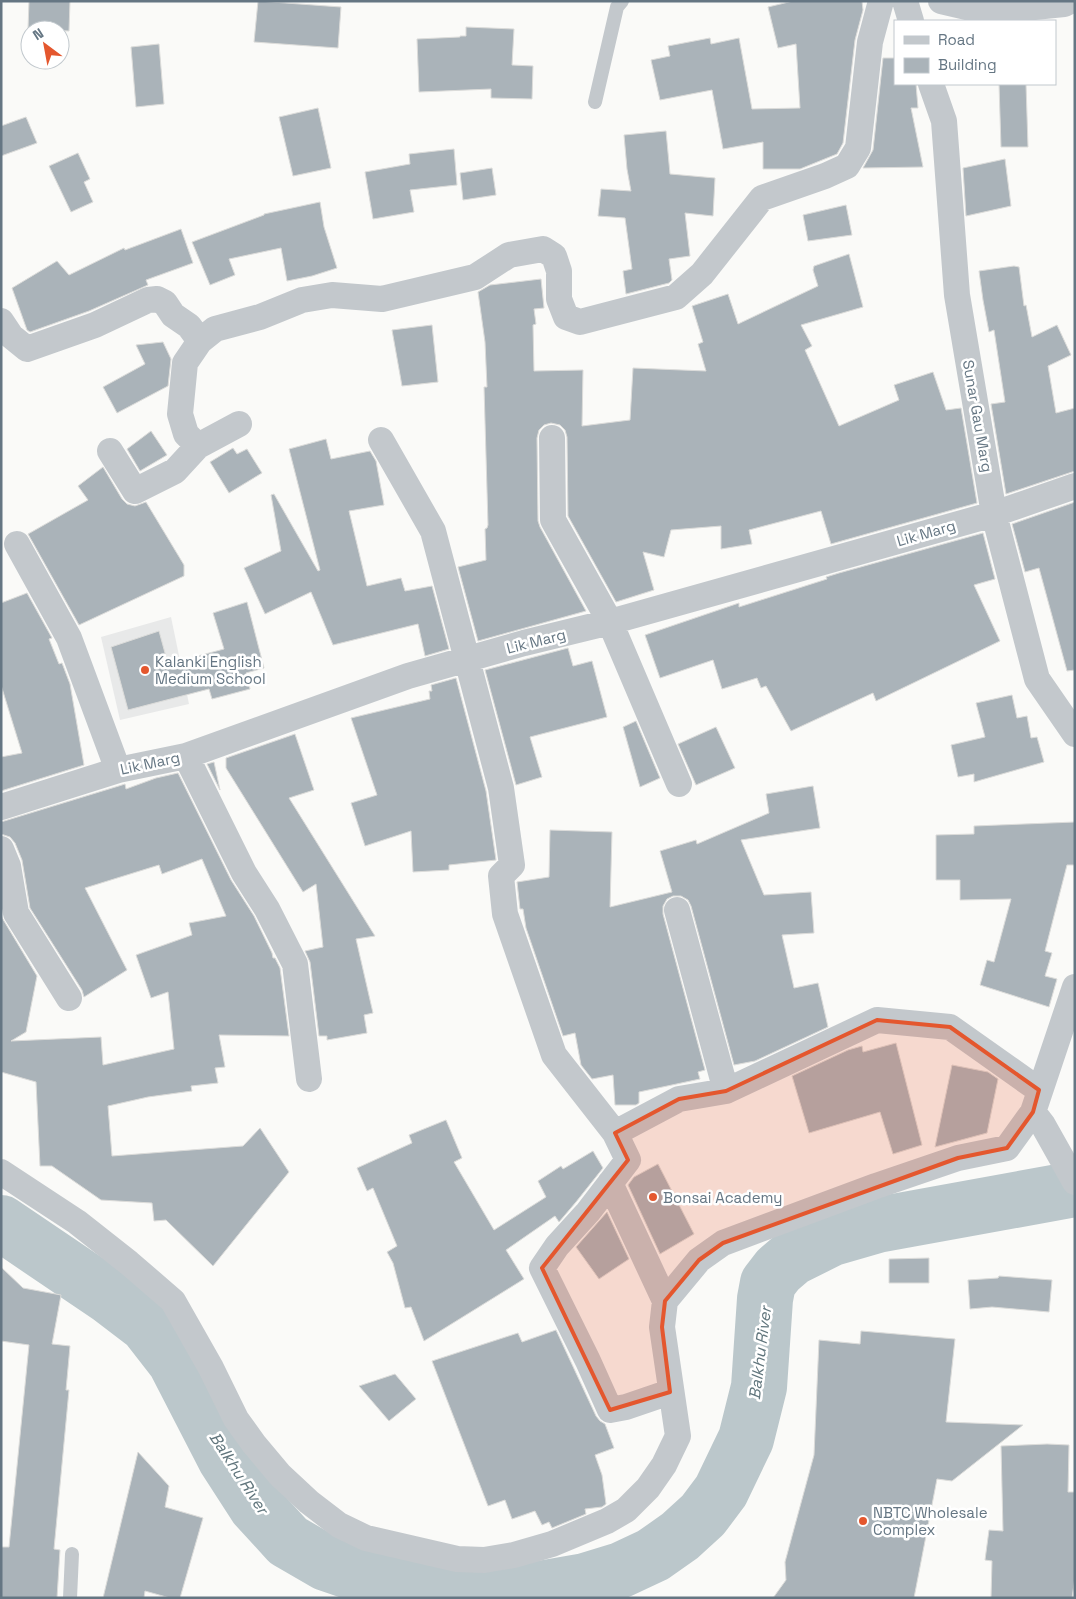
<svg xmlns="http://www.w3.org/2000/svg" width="1076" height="1599" viewBox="0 0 1076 1599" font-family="'Space Grotesk',sans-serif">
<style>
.built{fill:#e8e9e9}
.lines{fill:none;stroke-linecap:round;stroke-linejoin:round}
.river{stroke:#bbc7cb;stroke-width:56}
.building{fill:#aab3b9;stroke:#dcdcda}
.lane{stroke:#c3c8cc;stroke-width:14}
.street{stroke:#c3c8cc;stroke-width:26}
.marked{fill:#e4572e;fill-opacity:0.2;stroke:#e4572e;stroke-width:4;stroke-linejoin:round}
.poi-dot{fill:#e4572e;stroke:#fff;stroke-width:2}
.labels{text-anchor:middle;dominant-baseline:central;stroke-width:5;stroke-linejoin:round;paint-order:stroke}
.street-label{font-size:15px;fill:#657683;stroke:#fff}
.poi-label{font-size:15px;fill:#657683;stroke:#fff;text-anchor:start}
.water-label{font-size:16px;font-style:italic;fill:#60757c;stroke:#fff}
</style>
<rect width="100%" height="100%" fill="#fafaf8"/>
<!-- built -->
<path class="built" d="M171,617L189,704L120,720L101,637Z"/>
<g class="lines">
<!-- river -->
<path class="river" d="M1,1223L109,1296L147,1325L175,1361L225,1458L256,1506L288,1541L326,1563L367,1577L451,1593H516L585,1581L621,1570L653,1555L680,1536L703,1515L721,1491L746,1439L759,1387L765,1299L768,1283L778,1270L792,1258L832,1238L877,1225L1075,1189"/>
</g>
<!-- building -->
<path class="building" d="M29,1H70L69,31L28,29Z
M258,1L341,7L338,48L254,42Z
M793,1H862L863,10L855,40L843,143L837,154L800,169H763V142L723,149L712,90L660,100L651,60L670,56L668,46L710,38L711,44L739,38L752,109L800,108L796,44L778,48L768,7Z
M466,27L514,29L512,65L533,66L532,99L491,98V89L419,92L417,39L460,37V36H466Z
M159,44L164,104L136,107L131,47Z
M883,58H895V84H916L918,108H911L923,167L863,168L873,150Z
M999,84H1026L1028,147H1001Z
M318,108L331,168L293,176L279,117Z
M26,117L37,143L1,156V126Z
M666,131L670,174L715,178L713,216L685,213L690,256L669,259L672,280L669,283L626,294L623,271L632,269L625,218L598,216L601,189L631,191L627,169L624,135Z
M454,149L457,185L410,190L414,212L373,219L365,172L410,164L409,154Z
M78,153L90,179L84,182L93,202L71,212L49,166Z
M1005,159L1011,206L966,216L963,168Z
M492,168L496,195L463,200L460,173Z
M320,202L324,227L337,268L312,276L287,281L281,248L229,259L235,275L210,285L192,242L264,215V214Z
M846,205L852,235L808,241L803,215Z
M181,229L193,263L146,280L148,285L89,311L30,332L27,330L12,288L57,261L69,275L124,248L125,250Z
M849,254L863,307L801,325L812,346L805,350L839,426L899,400L894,385L933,372L946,410L961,408L977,503L831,544L821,511L749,530L752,544L721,549V526L671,530L664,557L643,552L654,590L616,602L568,516L567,437L565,430L560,425L551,423L544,425L539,430L537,438L538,521L540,527L586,611L478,641L458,567L486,560L485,529L487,528L488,525L484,387H487L485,342L478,292L490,285L541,279L544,308L534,309L536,324L533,325L534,371L583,370L582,426L630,420L633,368L706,371L698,344L703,342L692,306L728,294L738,324L818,286L813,270L814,266Z
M1014,266L1019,267L1024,306L1026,305L1032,337L1057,325L1071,355L1048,366L1056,413L1075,408V471L1006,494L991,404L1005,402L994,330L989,332L983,300L979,271Z
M432,325L438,382L402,386L392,330Z
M163,342L171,359L168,386L117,413L103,387L145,364L136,345Z
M151,431L167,455L140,471L127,449Z
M326,439L331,459L370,451L376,461L384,505L349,511L367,586L401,578L405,591L432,586L449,649L425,656L418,624L333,645L311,592L265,614L244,568L281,551L271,495L274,494L318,571L320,570L289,449Z
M233,448L237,454L247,449L262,473L229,493L210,462Z
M103,467L122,499L127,504L135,506L146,502L184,565V576L79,625L28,534L88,500L78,486Z
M1075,502V670L1067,671L1039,568L1025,572L1012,524Z
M983,533L995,579L974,585L1000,641L876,701L873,693L791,731L766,686L761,688L757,678L722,689L713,660L660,678L645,635L739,603V607L827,579L826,577L839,573Z
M27,593L52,638L49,639L59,664L62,663L70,684L84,765L1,791V757L22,753L1,685V603Z
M247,602L264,668L246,673L250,689L212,699L209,689L128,710L111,647L159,631L168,664L224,649L213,613Z
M568,648L573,666L592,661L607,717L530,737L542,777L516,785L485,670Z
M456,678L486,791L496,860L449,865V870L413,872L411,831L365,846L351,803L377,795L351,718L430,699L429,691H432L431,685Z
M1012,695L1017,718L1027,716L1031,738L1037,737L1044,762L974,782V774L958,777L951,745L985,737L976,703Z
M636,721L660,778L640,787L623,727Z
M716,727L735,768L696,785L678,744Z
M295,734L314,790L289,798L375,936L356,939L373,1013L364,1015L367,1033L327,1040V1036H319L310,962L305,951L323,947L316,884L303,892L226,768V758Z
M214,762L220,790L207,764Z
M178,773L231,880L254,916L272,953L273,958H275L280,968L289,1036L219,1035L225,1067L215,1068L218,1083L191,1086L192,1091L148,1097L108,1106L112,1156L243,1146L260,1128L289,1172L213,1266L166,1220L154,1221L152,1203L101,1200L52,1166H40L36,1082L1,1072V916L37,976L26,1032L11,1041L101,1037L103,1065L174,1049L168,992L151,998L136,955L192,935L189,923L226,916L202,859L162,874L159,865L85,888L127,970L84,997L82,990L30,908L22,860L15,843L10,837L1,834V822L122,785L125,784L126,789L156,778Z
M813,786L820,828L741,840L764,895L811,892L814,933L782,935L794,988L818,983L828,1027L755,1061L734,1065L691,906L688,900L681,896H673L667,899L663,906V914L705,1070L698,1072L700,1079L639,1092V1103L636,1105H615L613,1075L592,1079L581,1065L575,1033L563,1036L526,928L523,909H520L517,882L549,877L550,830L612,832L610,907L672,892L660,851L696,840L697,844L769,813L766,794Z
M1075,822V865H1067L1045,951L1052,953L1045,976L1057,979L1049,1007L980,985L987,960L994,962L1011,899L960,900V880H936V835L974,834V826Z
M896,1043L922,1145L893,1154L880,1112L809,1133L792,1076L848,1050L862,1046L863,1052Z
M952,1065L988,1072L998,1079L987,1133L935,1147Z
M446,1120L462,1158L454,1162L494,1230L546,1197L538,1181L561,1166L563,1169L593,1151L603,1168L576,1202L559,1222L555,1216L506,1250L524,1279L424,1341L411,1307L405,1308L393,1263L387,1252L397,1246L373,1188L367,1191L357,1168L412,1143L409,1135Z
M658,1164L694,1234L660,1254L628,1185L634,1177Z
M607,1212L629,1259L599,1279L576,1247Z
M929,1258V1283H889V1259Z
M1,1267L23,1288L61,1295L52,1344L70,1346L66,1390H69L54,1549L60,1550L57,1598H1V1547H9L29,1345L1,1341Z
M999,1276L1052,1280L1049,1312L992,1307L970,1309L968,1280L998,1278Z
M556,1330L596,1416L600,1421L605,1424L614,1448L595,1455L602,1475L606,1504L602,1507L585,1509L586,1514L552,1528L549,1522L542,1525L535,1511L512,1519L505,1500L488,1506L432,1361L518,1333L522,1342Z
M861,1331L955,1339L946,1422L1023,1425L952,1481L937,1479L914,1598H773L786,1580L785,1562L814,1455L819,1340L860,1344Z
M395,1374L416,1399L389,1421L359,1386Z
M1047,1444L1069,1445L1068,1492H1075V1577L1072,1598H991L992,1561L985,1560L989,1530L1003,1531L1001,1446Z
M138,1452L169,1486L165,1507L203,1518L180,1598H170L145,1591L144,1598H103Z"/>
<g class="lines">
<!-- lane -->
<path class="lane" d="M595,102L617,7L622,1
M70,1598L72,1554"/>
<!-- street -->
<path class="street" d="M905,1L911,21
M941,1L988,12L1064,4L1070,1
M931,84L944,121L957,295L994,514L1037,679L1075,734
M1,321L11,336L27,349L95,325L148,300L157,299L165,303L173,315L189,326L200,341
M239,424L198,446L186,434L180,414L185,363L200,341L215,329L260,317L302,300L332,295L382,299L475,277L509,255L543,249L554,256L559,271V299L566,317L580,322L676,297L702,274L762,198L825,176L847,166L858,148L870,42L881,1
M552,438L553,520L610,622L679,784
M381,440L433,531L501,788L512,865L501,876L505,914L554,1055L615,1133
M110,451L135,491L175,471L198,446
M17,544L69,638L118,770
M186,756L244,873L267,909L295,964L309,1079
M1,807L118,770L186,756L408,676L524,643L610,622L994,514L1075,486
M1,849L8,866L16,913L69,998
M677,910L726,1091
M1075,987L1033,1112L1043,1125L1075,1182
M1,1172L77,1222L129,1263L173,1301L211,1368L236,1419L254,1444L280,1475L309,1502L339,1525L366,1538L457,1559L484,1560L514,1555L552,1544L607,1521L626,1510L648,1488L664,1465L678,1436L662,1327L665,1301L699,1260L723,1243L876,1186L958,1158L1007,1148L1033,1112
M610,1183L665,1301
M670,1392L626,1407L610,1410L588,1361L542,1268L557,1246L588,1212L628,1160L615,1133L679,1099L726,1091L877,1020L950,1027L1039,1090"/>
</g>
<!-- marked area -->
<path class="marked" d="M877,1020L950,1027L1039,1090L1033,1112L1007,1148L958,1158L723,1243L699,1260L665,1301L662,1327L670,1392L610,1410L542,1268L628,1160L615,1133L679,1099L726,1091Z"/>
<!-- markers -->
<g class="poi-dot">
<circle cx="145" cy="670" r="5"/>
<circle cx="653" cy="1197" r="5"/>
<circle cx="863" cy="1521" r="5"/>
</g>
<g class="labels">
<!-- street labels -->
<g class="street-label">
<text transform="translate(978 416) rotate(80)">Sunar Gau Marg</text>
<text transform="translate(926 533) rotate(-16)">Lik Marg</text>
<text transform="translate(536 641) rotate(-14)">Lik Marg</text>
<text transform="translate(150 763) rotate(-12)">Lik Marg</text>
</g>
<!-- poi labels -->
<g class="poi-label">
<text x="155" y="661">Kalanki English<tspan x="155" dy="17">Medium School</tspan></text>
<text x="663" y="1197">Bonsai Academy</text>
<text x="873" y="1512">NBTC Wholesale<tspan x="873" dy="17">Complex</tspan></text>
</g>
<!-- water labels -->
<g class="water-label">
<text transform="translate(760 1353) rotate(-83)">Balkhu River</text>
<text transform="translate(239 1473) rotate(57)">Balkhu River</text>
</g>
</g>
<!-- border -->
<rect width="1076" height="1599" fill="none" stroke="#657683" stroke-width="5"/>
<!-- legend -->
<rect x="894" y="20" width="162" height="65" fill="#ffffff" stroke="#c1c8cd"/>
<rect x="904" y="36" width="25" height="8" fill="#c3c8cc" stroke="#c1c8cd"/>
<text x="938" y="45" font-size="15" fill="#657683">Road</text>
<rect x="904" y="58" width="25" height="15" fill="#aab3b9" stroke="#c1c8cd"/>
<text x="938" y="70" font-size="15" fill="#657683">Building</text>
<!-- north arrow -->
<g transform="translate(45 45) rotate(328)"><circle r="24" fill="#ffffff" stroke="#c1c8cd"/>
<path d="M0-4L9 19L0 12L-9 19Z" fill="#e4572e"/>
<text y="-8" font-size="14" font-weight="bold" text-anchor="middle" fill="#657683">N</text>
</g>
</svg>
